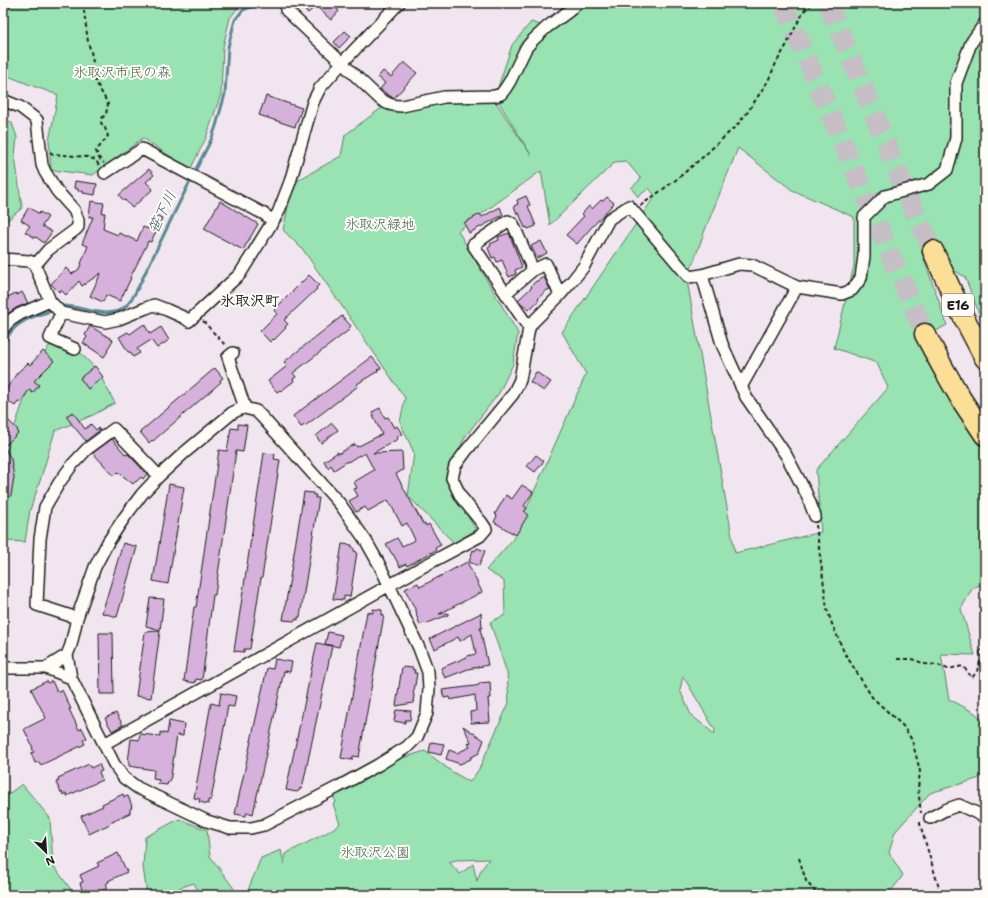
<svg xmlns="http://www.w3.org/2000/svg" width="988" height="898" viewBox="0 0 988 898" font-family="'Shantell Sans','Klee One',sans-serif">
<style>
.green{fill:#99e2b1;stroke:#5a7f66;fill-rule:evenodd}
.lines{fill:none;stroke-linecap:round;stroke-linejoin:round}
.stream{stroke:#5a8993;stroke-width:3}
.building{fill:#d6b1db;stroke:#1c1c1c}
.highway-tunnel{stroke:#c6bec5;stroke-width:20;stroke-dasharray:20 10;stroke-linecap:butt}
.lane-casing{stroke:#1c1c1c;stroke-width:8}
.street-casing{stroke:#1c1c1c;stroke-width:14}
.highway-casing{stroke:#1c1c1c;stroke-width:23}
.path{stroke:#1c1c1c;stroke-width:2;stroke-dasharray:4 3;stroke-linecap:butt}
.lane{stroke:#fdfcf7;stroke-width:5.5}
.street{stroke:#fdfcf7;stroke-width:11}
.highway{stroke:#fbdf96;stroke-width:20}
.labels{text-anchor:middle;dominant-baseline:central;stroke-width:4;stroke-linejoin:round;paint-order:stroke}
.shield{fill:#fdfcf7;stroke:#605f5e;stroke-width:1}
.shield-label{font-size:13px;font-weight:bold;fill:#1c1c1c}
.park-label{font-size:14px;fill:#486150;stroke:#fdfcf7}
.water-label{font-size:15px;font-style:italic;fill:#405c62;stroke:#fdfcf7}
.neighbourhood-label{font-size:15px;font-weight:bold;fill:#1c1c1c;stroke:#fdfcf7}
</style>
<rect width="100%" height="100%" fill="#f1e6ef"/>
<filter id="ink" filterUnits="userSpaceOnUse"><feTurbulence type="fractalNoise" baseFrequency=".025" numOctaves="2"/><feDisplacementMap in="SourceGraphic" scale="8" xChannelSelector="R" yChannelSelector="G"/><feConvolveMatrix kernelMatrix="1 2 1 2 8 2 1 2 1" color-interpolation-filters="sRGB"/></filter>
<g filter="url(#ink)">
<!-- green -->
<path class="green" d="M13,3H245L241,4L230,18L223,47L221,94L206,138L190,170L143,138L93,175L51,170L49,141L58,95L33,86L3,74V16Z
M565,3H985V329L965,277L921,250L947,325L918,341L985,453V582L972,589L961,609L975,655L941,654L949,699L975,713L985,722V774L977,779L930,793L895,832L889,853L903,875L895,886L887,895H246L261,858L281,850L284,864L285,854L326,833L340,824L333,804L336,802L333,796L353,787L360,780L399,759L425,751L451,771L470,782L479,769L496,731L509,703L507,673L490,622L505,615L504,581L486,570L513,539L586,374L562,332L655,196L649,188L638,197L631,188L641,179L626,161L615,162L550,225L541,171L458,231L518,333L513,364L499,393L465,437L445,479L476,530L454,543L408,496L414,453L400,422L405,398L304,251L283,230L293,183L341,156L345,135L380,109L489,92L531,155L495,96L512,45L531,22L547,27ZM738,148L792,190L854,217V266L834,348L877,363L888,388L816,470L821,532L735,553L687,280L705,230ZM683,676L715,730L714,735L712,732L691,715L680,690ZM489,859L481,870L477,881L473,864L460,874L449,862L456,860Z
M3,117L12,123L17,137L15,156L22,208L3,224Z
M69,341L97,370L115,403L93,415L55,431L40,481L30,510L25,542L6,541L3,538V460L35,368L49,346Z
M22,784L50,818L53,865L75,895H3V798Z
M179,819L207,830L210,856L235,890L234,895H200L194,883L179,888L182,895H147L143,867L145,837Z"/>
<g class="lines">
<!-- stream -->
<path class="stream" d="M194,173L211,140L216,126L225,94L228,47L235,20L243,10L260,3
M3,346C10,330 18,322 35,316C40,314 45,313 50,311C54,310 59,306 64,306C82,306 110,321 126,306C134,299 142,279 147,269C162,239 176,208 192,178"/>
</g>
<!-- building -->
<path class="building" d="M308,3H331L339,11L331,20L316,6L308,13L302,8Z
M345,31L351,36L339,48L334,42Z
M404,62L417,73L394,98L388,95L380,89L385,83L378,77L383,71L391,77Z
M266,96L302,108L295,127L259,115Z
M149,169L154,175L146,182L153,189L132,208L125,200L124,201L119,195Z
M75,181L97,184L95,195L83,193V191H78V189L74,188Z
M526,196L530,205L528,206L536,226L528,229L527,227L525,228L519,213L517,214L514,206L518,204L517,200Z
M607,197L614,203L590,229L577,244L566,235L584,216L582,214L589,206L592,209L601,200L603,201Z
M91,201L104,203L102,213H105L103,229L118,235L119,233L137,241L143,227L148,229L156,215L162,218L151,242L148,241L147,244L130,278H131L120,301L106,295L103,302L90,296L101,273L82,286L79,281L66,295L61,290L59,292L51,284L66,268L72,274L79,269L88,246L82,244L93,217H89Z
M220,201L258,224L243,250L204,229Z
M29,207L39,214L40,212L48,217L42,226L52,232L44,243L36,237L35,238L25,232L30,226L21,220Z
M500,207L503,215L469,233L464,223L480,214L482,217Z
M509,233L522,267L515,270L516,274L509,277L502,260L497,262L495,257L492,258L488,248L491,246L490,244L499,240L498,237Z
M541,241L547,253L537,258L531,246Z
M309,275L319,285L316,288L317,289L284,320L288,324L285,327L286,328L274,340L273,339L270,342L260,331L277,314L274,310Z
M544,277L550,289L545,291L538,299L539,300L529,310L518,300L532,287L531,286L535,282Z
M22,292L28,303L16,308L3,317V299L16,293L17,295Z
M342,316L351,326L348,329L349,330L293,373L296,377L293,379L294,381L281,391L280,390L277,392L268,381L287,366L284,362Z
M144,324L150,334L161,327L169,340L157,348L151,340L137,349L140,353L133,357L130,352H128L119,337L128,332L130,334Z
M90,326L113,340L107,350L108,351L104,357L83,343L87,337L85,335Z
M43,351L54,361L34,381L39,385L33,393L29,390L20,403L18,402L15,406L3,398V394L17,373L28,363L30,365Z
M372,357L381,368L377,370L378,371L357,384L358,386L305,426V425L301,427L293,416Z
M95,366L103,377L88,389L80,378Z
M215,368L223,378L220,380L221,382L153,441L152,440L149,443L140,432Z
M536,372L551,382L544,391L530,382Z
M380,408L385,418L388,417L394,428L397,426L402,434L397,437L398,439L373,453L402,452L403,470L396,474L423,524L425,523L426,526L429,524L441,545L435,548L436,550L416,561L407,566L406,564L400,567L393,554H392L386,544L397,538L402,546L415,540L407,523L402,526L390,503V504L388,500L368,511L365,507L356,512L349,501L358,496L354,489L357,488L354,482L374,470L365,453L360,456L359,455L348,462V461L334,470L331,465L328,468L324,461L338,452V454L355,444L357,447L382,434L373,416H374L372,412Z
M73,412L85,429L91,424L96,430L98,428L100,430L86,441L74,427L66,416Z
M8,420L18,430L17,432L18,433L4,447L11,459L14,477L11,495L3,507V426Z
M332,423L338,430L321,443L316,436Z
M238,424L247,425L243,452L236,451L215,595H213L202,680L196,679L195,683L184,681L194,607H196L219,450L227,451L231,428L238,429Z
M112,439L126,455L128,454L147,474L143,479L141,477L136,482V481L133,484L118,472L114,476L93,453Z
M264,453L275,454L274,459L280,460L262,578H261L250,649H244V652L234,651Z
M536,455L544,461L535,472L527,466Z
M169,484L184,487L168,584L153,581Z
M522,485L533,492L524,506L527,508L524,512L528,515L516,535L494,522L497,516L495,514L506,495L512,499Z
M304,492L313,493V495H316L315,498H319L300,617H298V620L295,619V621L283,620Z
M123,543L137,547L117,617L102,613Z
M342,544L352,545V547L354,548V551L357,552L350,597L344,596V600L333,599Z
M477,548L485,551L479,566L469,562L473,550L475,551Z
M467,562L482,592L439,614L448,613V615L425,624L424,623L420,625L416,614L417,613L405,589L418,583L420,587L450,571Z
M150,598L164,599L160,630L146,626Z
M373,609L382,610V615H384L359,757L353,756L352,760L341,758L367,612L373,613Z
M481,613L482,628H480L488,665L468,669L445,678L441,668L467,657V656L476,654L472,634L460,641L458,637L435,649L430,639Z
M160,631L151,698L136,696L145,632Z
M328,632L342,635L339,647L325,644Z
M99,633H113L114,694H100Z
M317,643L332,646L302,789L300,788L299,791H298L297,792L286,790Z
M275,659L292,662L290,672L284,671L253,814L247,812L246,816L235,814L267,668L273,669Z
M402,667L413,668V670H415L414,673H417L414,691L413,692L414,695L413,703L396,706Z
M47,681L48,683L52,681L57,692L62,690L71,709H69L79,730L82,728L87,738L83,740L85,744L41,765L39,762L35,763L31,753L34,752L32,748H33L24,729L46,718L31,689Z
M490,682L491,698H488L490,722L471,723L470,712L476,711L475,695L450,700L449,697L444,698L442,690L475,686L479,685V683Z
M221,693L236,696L234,707L228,706L211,800H208V804L199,802L200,799L194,798L211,703L219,705Z
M396,710L411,711L410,720H405V723L394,721Z
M116,713L123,725L112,731L105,718Z
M169,721L184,724L183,736L177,735L170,782H168L167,785L158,784L159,780L153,779L154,770L129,766V762H128L131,739L139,740L140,734L160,736V732L167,734Z
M463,726L484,740L479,753L470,758L471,759L460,764L446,759L449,750L457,753L470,747L468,743L471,742Z
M431,742L444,744L441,755L429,752Z
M89,764L91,768L99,764L102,771L99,772L102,780L67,796L66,793L63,795L62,792L61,793L56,782L59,781L58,778Z
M123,794L124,797L128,796L132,806H131L132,808L130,809V813L112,821V822L110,824L89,834L81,816L103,806L102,804Z
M118,853L127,872L108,881L109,882L106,884L108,888L93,895H68L82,889L80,883L83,882L80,875L99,866L97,863Z"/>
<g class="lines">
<!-- highway-tunnel -->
<path class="highway-tunnel" d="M783,3L900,277L925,334
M828,3L909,199L933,251"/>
<defs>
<path id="lane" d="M983,653L985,652"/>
<path id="street" d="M286,10L380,99C388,104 392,106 402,106L444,97L495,96L501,94L505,89L510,81L526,48L532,41L547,27L569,11L578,3
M3,100L20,107L37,120L42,165L45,172L57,191L74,210L78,220V227L75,230L48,250L36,264
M105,173L142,149L264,214L273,221
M3,259L29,261L36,264
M36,264V268L50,301L61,313L105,322L119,319L146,308L154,305L167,310L185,318L189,321L240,274L278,213L290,182L313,102L320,88L342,63L399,3
M702,275L722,344L746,397L786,455L806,493L815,516
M506,293L533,270L546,264L560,295
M61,313L50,338L75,349
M529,328L473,245L508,221L513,224L533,270
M3,329L9,321L20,314L50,301
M233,353L228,357L245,408
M741,387L797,287
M245,408L256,411L262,417L340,504L366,541L379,564L419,648L428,672L429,689L427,713L417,737L407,747L378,765L338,787L264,825L251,828H230L207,821L138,788L124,778L114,764L71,678L67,655L71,645L77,618L95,567L108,542L124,518L142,494L159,476L184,453L232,413L240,409Z
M77,618L37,605L40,539L45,507L59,483L72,465L87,449L114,429L159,476
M3,668H46L71,678
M46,668L67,655
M104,744L424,566L480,536L486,529L482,523L461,497L452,478L455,466L466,451L513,394L520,380L529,328L533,322L560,295L573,280L584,266L609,219L629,206L689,277L702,275L739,264L752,265L797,287L842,294L852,290L861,278L864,256V217L885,196L929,184L947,170L956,138V83L971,43L985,23
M930,818L945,810L959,805L983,816L985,818"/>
<path id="highway" d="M933,251L962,314L985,358
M925,334L942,366L961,399L985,435"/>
</defs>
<!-- lane casing -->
<use href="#lane" class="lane-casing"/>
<!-- street casing -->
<use href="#street" class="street-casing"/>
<!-- highway casing -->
<use href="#highway" class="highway-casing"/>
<!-- path -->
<path class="path" d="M83,3L88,42L91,52L93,62L91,73L108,104L106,114L102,118L101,123L105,128L108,136L96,151L99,158L104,163
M50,152L53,154L87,157L96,160L99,166
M640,206L677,179L704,156L738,124L747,113L768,81L776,63L785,48L798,22L804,11L812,3
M203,321L226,346
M816,525L827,609L832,624L844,652L872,697L903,726L912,740L920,771L918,788L921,813
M897,659H912L925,664L938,665L948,669L963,666L972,678L977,671L981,659
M920,822V824L939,888L942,895
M799,858L806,881L818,895"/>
<!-- lane -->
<use href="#lane" class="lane"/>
<!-- street -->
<use href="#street" class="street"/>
<!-- highway -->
<use href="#highway" class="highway"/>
</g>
</g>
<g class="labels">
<!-- shield labels -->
<rect class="shield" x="942" y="294" width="32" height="22" rx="3"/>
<g class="shield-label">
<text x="958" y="305">E16</text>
</g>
<!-- park labels -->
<g class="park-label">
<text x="122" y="72">氷取沢市民の森</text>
<text x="380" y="224">氷取沢緑地</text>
<text x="375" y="852">氷取沢公園</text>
</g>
<!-- water labels -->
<g class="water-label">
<text transform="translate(162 212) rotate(-64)">笹下川</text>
</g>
<!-- neighbourhood labels -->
<g class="neighbourhood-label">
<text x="250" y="301">氷取沢町</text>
</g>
</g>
<!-- margin -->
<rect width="988" height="898" fill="none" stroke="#fdfcf7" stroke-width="16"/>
<rect x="8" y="8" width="972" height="882" fill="none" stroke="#1c1c1c" stroke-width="1.5" filter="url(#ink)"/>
<!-- north arrow -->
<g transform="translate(46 852) rotate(155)" stroke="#fdfcf7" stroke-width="3" paint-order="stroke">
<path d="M0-3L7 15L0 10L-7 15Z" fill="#1c1c1c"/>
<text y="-6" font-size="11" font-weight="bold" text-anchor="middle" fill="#1c1c1c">N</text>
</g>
</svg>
